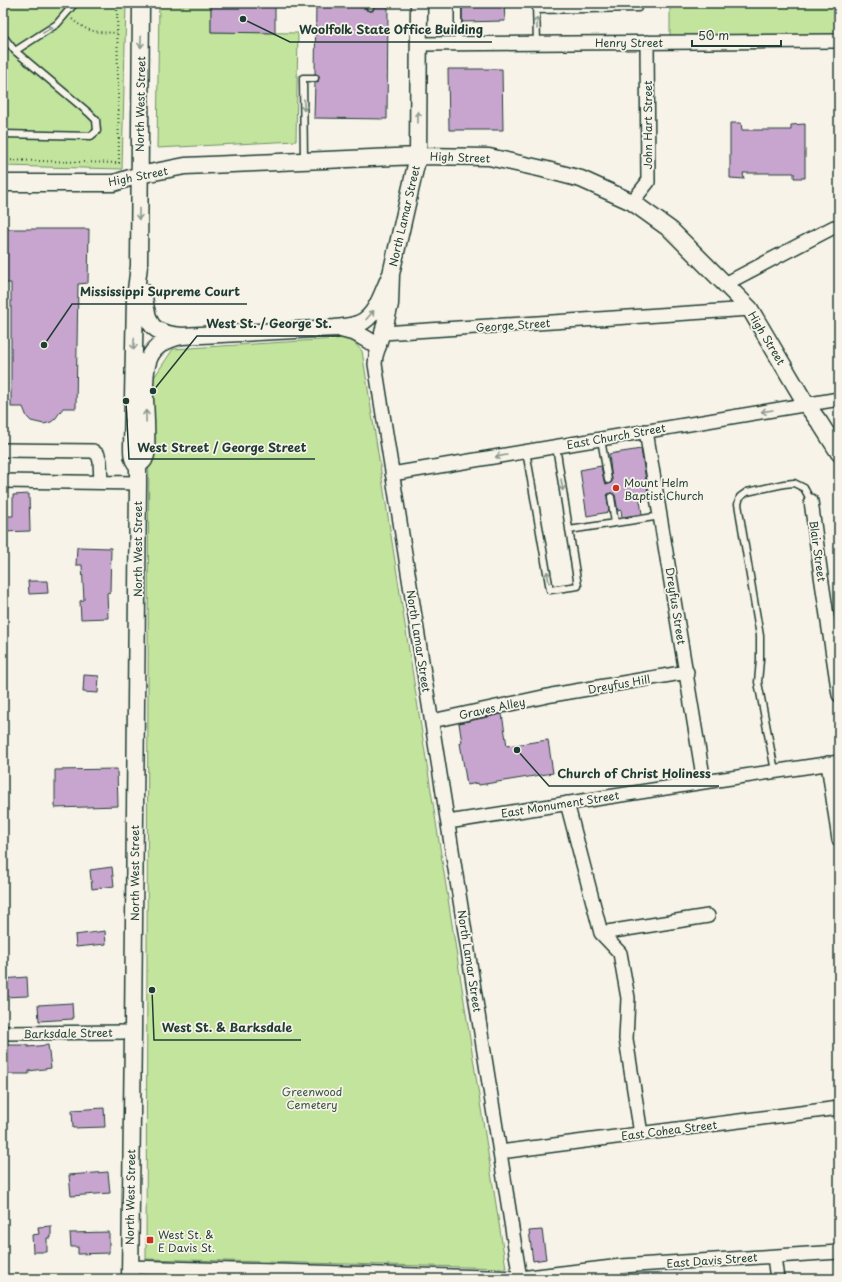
<svg xmlns="http://www.w3.org/2000/svg" width="842" height="1282" viewBox="0 0 842 1282" font-family="'Playpen Sans',sans-serif">
<style>
.green{fill:#c3e49d;stroke:#719068}
.building{fill:#c8a5cf;stroke:#1f3d34}
.lines{fill:none;stroke-linecap:round;stroke-linejoin:round}
.service-casing{stroke:#1f3d34;stroke-width:9}
.minor-casing{stroke:#1f3d34;stroke-width:16}
.tertiary-casing{stroke:#1f3d34;stroke-width:19}
.path{stroke:#1f3d34;stroke-width:2;stroke-dasharray:1 3;stroke-linecap:butt}
.service{stroke:#f7f3e8;stroke-width:6}
.minor{stroke:#f7f3e8;stroke-width:13}
.tertiary{stroke:#f7f3e8;stroke-width:16}
.oneway{stroke:#8b988e}
.poi-dot{fill:#c8321e;stroke:#f7f3e8;stroke-width:1.5}
.labels{text-anchor:middle;dominant-baseline:central;stroke-width:3.5;stroke-linejoin:round;paint-order:stroke}
.street-label{font-size:11px;fill:#1f3d34;stroke:#f7f3e8}
.poi-label{font-size:11px;fill:#1f3d34;stroke:#f7f3e8;text-anchor:start}
.park-label{font-size:11px;fill:#385644;stroke:#f7f3e8}
.leader{fill:none;stroke:#1f3d34;stroke-width:1.5}
.callout-dot{fill:#1f3d34;stroke:#f7f3e8;stroke-width:1.5}
.callout-label{font-size:12px;text-anchor:middle;font-weight:bold;fill:#1f3d34;stroke:#f7f3e8;stroke-width:3.5;stroke-linejoin:round;paint-order:stroke}
</style>
<rect width="100%" height="100%" fill="#f7f3e8"/>
<filter id="ink" filterUnits="userSpaceOnUse"><feTurbulence type="fractalNoise" baseFrequency=".025" numOctaves="2"/><feDisplacementMap in="SourceGraphic" scale="8" xChannelSelector="R" yChannelSelector="G"/><feConvolveMatrix kernelMatrix="1 2 1 2 8 2 1 2 1" color-interpolation-filters="sRGB"/></filter>
<g filter="url(#ink)">
<!-- green -->
<path class="green" d="M3,3H126L122,169L3,166Z
M159,3H211V32L298,33L296,141L157,148Z
M670,3H839V37H670Z
M350,338L362,351L506,1268L146,1259L149,385L173,349Z"/>
<!-- building -->
<path class="building" d="M211,3H275V33L211,32Z
M316,3H332V6L366,7V10L370,11H373L374,7H388L387,119L314,118L315,82H318L319,78V75L315,74Z
M462,3H504L505,21L462,22Z
M448,69H502L503,130H449Z
M730,123H741L742,130H791V125L805,124V178H794V173H743L744,179L730,178Z
M3,229H89L88,283L78,284L76,408H63L55,419L51,422L44,424L31,421L27,417L23,407H11V283H3Z
M641,449L649,499L640,500L642,514L622,517L621,510L618,511L615,495L611,493L608,494L607,497L609,512L587,516L580,470L601,466L604,481L606,484H609L612,482V480L609,454Z
M29,494L30,531L3,532V516H13V495Z
M77,547L111,548L110,592L107,593L108,618L81,619L80,601L84,600L82,565H76Z
M28,581H47L48,593L29,594Z
M84,675L99,676L98,693L83,692Z
M502,714L507,746L548,740L553,773L479,785L478,783L467,785L460,743H462L459,723Z
M117,769L118,806L55,808V770Z
M112,867L114,886L92,889L90,870Z
M105,931L106,944L76,947L75,935Z
M27,977L28,996L3,997V979Z
M72,1003L73,1019L39,1021L38,1005Z
M3,1045H28V1047L48,1045L51,1068L29,1071V1074H8V1069H3Z
M104,1108L105,1127L73,1128L72,1110Z
M108,1172L110,1193L71,1196L69,1175Z
M51,1226V1238H47V1252H33L32,1235L39,1234L38,1227Z
M542,1230L546,1259L533,1261L529,1231Z
M109,1232V1253L78,1254V1247H71L70,1233Z"/>
<g class="lines">
<defs>
<path id="service" d="M370,3V7
M458,3V43
M536,3L537,43
M536,10L638,8V3
M3,36L15,51L89,113L96,120L97,131L91,136L3,134
M15,51L57,24L75,3
M304,161L303,78H315
M601,439L608,480
M526,451L550,590L578,586L556,446
M611,497L615,523
M569,530L661,516
M775,771L758,682L760,660V636L738,504L740,497L747,492L784,484L794,483L804,488L811,501"/>
<path id="minor" d="M419,44L839,41
M632,202L648,182L647,42
M725,284L782,254L834,227L839,226
M646,431L704,782
M3,450L93,451L98,455L100,461L101,482
M392,474L839,399
M3,481L138,483
M811,501L821,576L839,695
M432,721L552,695L687,672
M828,763L839,840
M567,803L601,933L708,916
M448,822L704,782L839,762
M601,933L620,953L628,998L626,1039L641,1134
M3,1033L133,1032
M500,1152L839,1108
M774,1257L777,1279
M621,1266L622,1279
M129,1267L520,1278L621,1266L839,1252
M520,1279L375,364L376,356L383,333L750,309"/>
<path id="tertiary" d="M3,183H114L139,175L185,166L418,156L489,157L543,169L581,179L632,202L671,230L750,309L806,404L820,423L839,453
M143,291C148,321 146,333 182,336
M341,329L356,333L378,346
M383,333L390,304L391,274L418,156L419,3
M138,466C132,460 132,455 132,447L135,298L139,266L141,3
M130,1279L133,1032L138,483V466L144,460L146,455C147,436 146,417 145,399C145,366 144,344 182,336L335,328C343,327 352,327 360,323C377,316 383,290 391,274"/>
</defs>
<!-- service casing -->
<use href="#service" class="service-casing"/>
<!-- minor casing -->
<use href="#minor" class="minor-casing"/>
<!-- tertiary casing -->
<use href="#tertiary" class="tertiary-casing"/>
<!-- path -->
<path class="path" d="M72,19C88,33 97,32 117,33
M3,160L119,163L117,3"/>
<!-- service -->
<use href="#service" class="service"/>
<!-- minor -->
<use href="#minor" class="minor"/>
<!-- tertiary -->
<use href="#tertiary" class="tertiary"/>
</g>
<!-- one-way arrows -->
<defs><path id="oneway-shaft" d="M-6 0H5M1.5-3L5.5 0L1.5 3" fill="none" stroke-width="1.6" stroke-linecap="round" stroke-linejoin="round"/></defs>
<g class="oneway">
<use href="#oneway-shaft" transform="translate(537 23) rotate(-90)"/>
<use href="#oneway-shaft" transform="translate(48 30) rotate(-32)"/>
<use href="#oneway-shaft" transform="translate(141 42) rotate(91)"/>
<use href="#oneway-shaft" transform="translate(304 105) rotate(89)"/>
<use href="#oneway-shaft" transform="translate(418 117) rotate(-90)"/>
<use href="#oneway-shaft" transform="translate(139 214) rotate(91)"/>
<use href="#oneway-shaft" transform="translate(370 315) rotate(-49)"/>
<use href="#oneway-shaft" transform="translate(134 344) rotate(91)"/>
<use href="#oneway-shaft" transform="translate(767 411) rotate(171)"/>
<use href="#oneway-shaft" transform="translate(146 416) rotate(-91)"/>
<use href="#oneway-shaft" transform="translate(501 456) rotate(170)"/>
<use href="#oneway-shaft" transform="translate(562 485) rotate(81)"/>
<use href="#oneway-shaft" transform="translate(548 577) rotate(-100)"/>
</g>
</g>
<!-- markers -->
<g class="poi-dot">
<circle cx="616" cy="488" r="4"/>
<rect x="146" y="1236" width="8" height="8" rx="2"/>
</g>
<g class="labels">
<!-- street labels -->
<g class="street-label">
<text x="629" y="42">Henry Street</text>
<text transform="translate(140 104) rotate(-89)">North West Street</text>
<text transform="translate(647 125) rotate(-90)">John Hart Street</text>
<text transform="translate(460 157) rotate(2)">High Street</text>
<text transform="translate(138 176) rotate(-11)">High Street</text>
<text transform="translate(404 216) rotate(-77)">North Lamar Street</text>
<text transform="translate(513 325) rotate(-4)">George Street</text>
<text transform="translate(767 338) rotate(59)">High Street</text>
<text transform="translate(616 436) rotate(-10)">East Church Street</text>
<text transform="translate(137 549) rotate(-90)">North West Street</text>
<text transform="translate(818 551) rotate(82)">Blair Street</text>
<text transform="translate(676 606) rotate(81)">Dreyfus Street</text>
<text transform="translate(419 641) rotate(81)">North Lamar Street</text>
<text transform="translate(619 684) rotate(-10)">Dreyfus Hill</text>
<text transform="translate(492 708) rotate(-12)">Graves Alley</text>
<text transform="translate(560 804) rotate(-9)">East Monument Street</text>
<text transform="translate(134 873) rotate(-90)">North West Street</text>
<text transform="translate(470 961) rotate(81)">North Lamar Street</text>
<text transform="translate(68 1033) rotate(-1)">Barksdale Street</text>
<text transform="translate(669 1130) rotate(-7)">East Cohea Street</text>
<text transform="translate(130 1197) rotate(-89)">North West Street</text>
<text transform="translate(712 1260) rotate(-4)">East Davis Street</text>
</g>
<!-- poi labels -->
<g class="poi-label">
<text x="624" y="482">Mount Helm<tspan x="624" dy="13">Baptist Church</tspan></text>
<text x="158" y="1234">West St. &amp;<tspan x="158" dy="13">E Davis St.</tspan></text>
</g>
<!-- park labels -->
<g class="park-label">
<text x="312" y="1091">Greenwood<tspan x="312" dy="13">Cemetery</tspan></text>
</g>
</g>
<!-- callouts -->
<path class="leader" d="M243 19L290 42H492M44 345L72 304H247M153 391L197 336H340M126 401L129 459H315M517 750L549 786H719M152 990L154 1040H301"/>
<g class="callout-dot">
<circle cx="243" cy="19" r="4"/>
<circle cx="44" cy="345" r="4"/>
<circle cx="153" cy="391" r="4"/>
<circle cx="126" cy="401" r="4"/>
<circle cx="517" cy="750" r="4"/>
<circle cx="152" cy="990" r="4"/>
</g>
<g class="callout-label">
<text x="391" y="34">Woolfolk State Office Building</text>
<text x="160" y="296">Mississippi Supreme Court</text>
<text x="269" y="328">West St. / George St.</text>
<text x="222" y="452">West Street / George Street</text>
<text x="634" y="778">Church of Christ Holiness</text>
<text x="227" y="1032">West St. &amp; Barksdale</text>
</g>
<!-- margin -->
<rect width="842" height="1282" fill="none" stroke="#f7f3e8" stroke-width="16"/>
<rect x="8" y="8" width="826" height="1266" fill="none" stroke="#1f3d34" stroke-width="1.5" filter="url(#ink)"/>
<!-- scale -->
<path d="M692 40v6h89v-6" fill="none" stroke="#1f3d34" stroke-width="2"/>
<text x="698" y="40" font-size="12" fill="#1f3d34" stroke="#f7f3e8" stroke-width="3" paint-order="stroke">50 m</text>
</svg>
